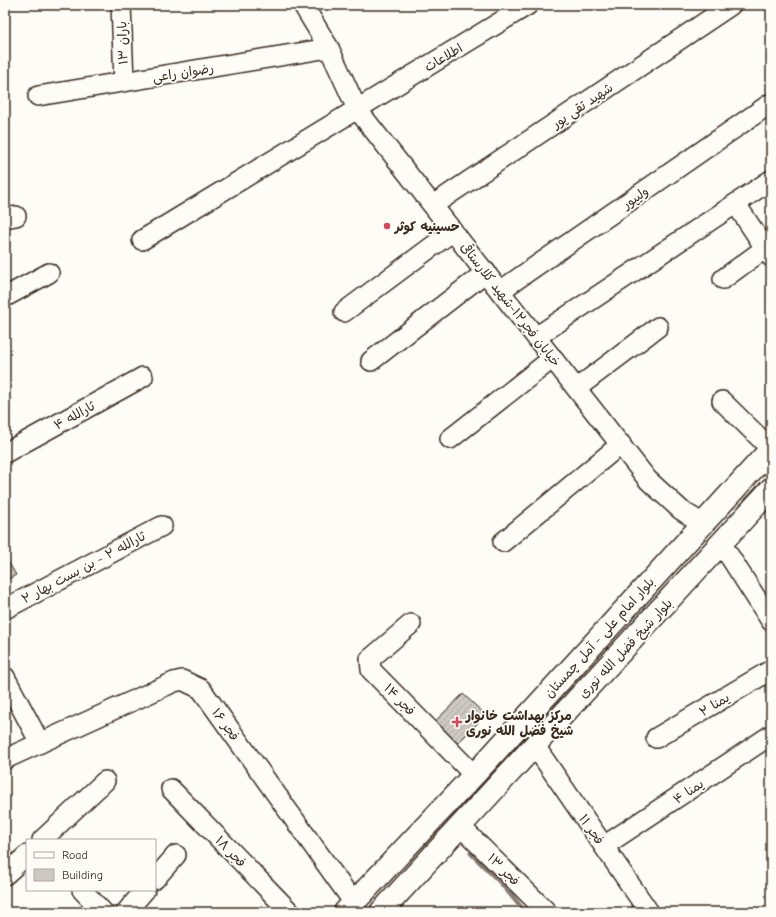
<svg xmlns="http://www.w3.org/2000/svg" width="776" height="917" viewBox="0 0 776 917" font-family="'Comic Neue','Playpen Sans Arabic',sans-serif">
	<style>
		.lines { fill: none; stroke-linecap: round; stroke-linejoin: round }
		.stream { stroke: #887d74; stroke-width: 5 }
		.building { fill: url(#building-hatch); stroke: #3b2a1e }
		.minor-casing { stroke: #3b2a1e; stroke-width: 22 }
		.major-casing { stroke: #3b2a1e; stroke-width: 25 }
		.minor { stroke: #fdfcf7; stroke-width: 19 }
		.major { stroke: #fdfcf7; stroke-width: 22 }
		.poi-dot { fill: #d1495b; stroke: #fdfcf7; stroke-width: 1.5 }
		.labels { text-anchor: middle; stroke-width: 3.5; stroke-linejoin: round; paint-order: stroke }
		.street-label { font-size: 13px; fill: #3b2a1e; stroke: #fdfcf7 }
		.poi-label { font-size: 13px; font-weight: bold; fill: #3b2a1e; stroke: #fdfcf7; text-anchor: start }
	</style>
	<defs>
		<pattern id="building-hatch" width="6" height="6" patternUnits="userSpaceOnUse"><rect width="6" height="6" fill="#cdc8c2"/><path d="M-1 1l2-2M0 6l6-6M5 7l2-2" fill="none" stroke="#b1aca6"/></pattern>
	</defs>
	<rect width="100%" height="100%" fill="#fdfcf7"/>
	<filter id="ink" filterUnits="userSpaceOnUse"><feTurbulence type="fractalNoise" baseFrequency=".025" numOctaves="2"/><feDisplacementMap in="SourceGraphic" scale="8" xChannelSelector="R" yChannelSelector="G"/><feConvolveMatrix kernelMatrix="1 2 1 2 8 2 1 2 1" color-interpolation-filters="sRGB"/></filter>
	<g filter="url(#ink)">
		<g class="lines">
			<path class="stream" d="M 471,853 L 501,883 L 525,912"/>
		</g>
		<g class="building">
			<path d="M 5,556 L 16,575 L 5,581 Z"/>
			<path d="M 463,694 L 486,715 L 451,750 L 428,728 Z"/>
		</g>
		<g class="lines">
			<defs>
				<g id="minor">
					<path d="M 121,5 L 124,81"/>
					<path d="M 303,5 L 329,48 L 357,109 L 648,480 L 681,510 L 703,524"/>
					<path d="M 38,96 L 329,48"/>
					<path d="M 736,204 L 771,257"/>
					<path d="M 433,205 L 731,5"/>
					<path d="M 5,218 L 16,216"/>
					<path d="M 142,240 L 528,5"/>
					<path d="M 723,279 L 771,244"/>
					<path d="M 500,291 L 771,103"/>
					<path d="M 5,297 L 49,273"/>
					<path d="M 344,312 L 453,231"/>
					<path d="M 536,337 L 771,180"/>
					<path d="M 371,361 L 486,272"/>
					<path d="M 577,388 L 658,327"/>
					<path d="M 722,401 L 771,449"/>
					<path d="M 450,439 L 553,358"/>
					<path d="M 5,453 L 143,377"/>
					<path d="M 503,542 L 621,444"/>
					<path d="M 721,543 L 771,621"/>
					<path d="M 5,609 L 162,526"/>
					<path d="M 411,624 L 370,659 L 371,670 L 474,775"/>
					<path d="M 5,677 L 40,743"/>
					<path d="M 656,738 L 771,670"/>
					<path d="M 535,746 L 649,912"/>
					<path d="M 5,759 L 174,682 L 182,680 L 201,689 L 354,903"/>
					<path d="M 171,789 L 290,912"/>
					<path d="M 460,826 L 547,912"/>
					<path d="M 42,840 L 105,781"/>
					<path d="M 604,846 L 771,735"/>
					<path d="M 5,875 L 27,855"/>
					<path d="M 155,879 L 176,855"/>
					<path d="M 82,890 L 103,912"/>
					<path d="M 126,912 L 145,890"/>
				</g>
				<g id="major">
					<path d="M 345,912 L 474,775 L 771,449"/>
					<path d="M 381,912 L 771,489"/>
				</g>
			</defs>
			<use href="#minor" class="minor-casing"/>
			<use href="#major" class="major-casing"/>
			<use href="#minor" class="minor"/>
			<use href="#major" class="major"/>
		</g>
	</g>
	<g class="poi-dot">
		<circle cx="387" cy="226" r="4"/>
		<path d="M455 716h4v4h4v4h-4v4h-4v-4h-4v-4h4z"/>
	</g>
	<g class="labels">
		<g class="street-label">
			<text transform="translate(122 43) rotate(-92)" y="5">باران ۱۳</text>
			<text transform="translate(443 57) rotate(-31)" y="5">اطلاعات</text>
			<text transform="translate(183 72) rotate(-9)" y="5">رضوان راعی</text>
			<text transform="translate(582 105) rotate(-34)" y="5">شهید تقی پور</text>
			<text transform="translate(635 197) rotate(-35)" y="5">ولیپور</text>
			<text transform="translate(511 304) rotate(52)" y="5">خيابان فجر۱۲-شهيد كلارستاقی</text>
			<text transform="translate(74 415) rotate(-29)" y="5">ثارالله ۴</text>
			<text transform="translate(83 567) rotate(-28)" y="5">ثارالله ۲ - بن بست بهار ۲</text>
			<text transform="translate(599 637) rotate(-48)" y="5">بلوار امام علی - آمل چمستان</text>
			<text transform="translate(625 648) rotate(-47)" y="5">بلوار شیخ فضل الله نوری</text>
			<text transform="translate(400 699) rotate(46)" y="5">فجر ۱۴</text>
			<text transform="translate(714 704) rotate(-31)" y="5">یمنا ۲</text>
			<text transform="translate(226 724) rotate(54)" y="5">فجر ۱۶</text>
			<text transform="translate(688 791) rotate(-34)" y="5">یمنا ۴</text>
			<text transform="translate(592 829) rotate(55)" y="5">فجر ۱۱</text>
			<text transform="translate(231 851) rotate(46)" y="5">فجر ۱۸</text>
			<text transform="translate(504 869) rotate(45)" y="5">فجر ۱۳</text>
		</g>
		<g class="poi-label">
			<text x="395" y="231">حسینیه کوثر</text>
			<text x="466" y="720">مرکز بهداشت خانوار<tspan x="466" dy="15">شیخ فضل الله نوری</tspan></text>
		</g>
	</g>
	<rect width="776" height="917" fill="none" stroke="#fdfcf7" stroke-width="20"/>
	<rect x="10" y="10" width="756" height="897" fill="none" stroke="#3b2a1e" stroke-width="1.5" filter="url(#ink)"/>
	<rect x="26" y="839" width="130" height="52" fill="#fdfcf7" stroke="#afa8a0"/>
	<rect x="34" y="852" width="20" height="6" fill="#fdfcf7" stroke="#afa8a0"/>
	<text x="62" y="859" font-size="12" fill="#3b2a1e">Road</text>
	<rect x="34" y="869" width="20" height="12" fill="#cdc8c2" stroke="#afa8a0"/>
	<text x="62" y="879" font-size="12" fill="#3b2a1e">Building</text>
</svg>
